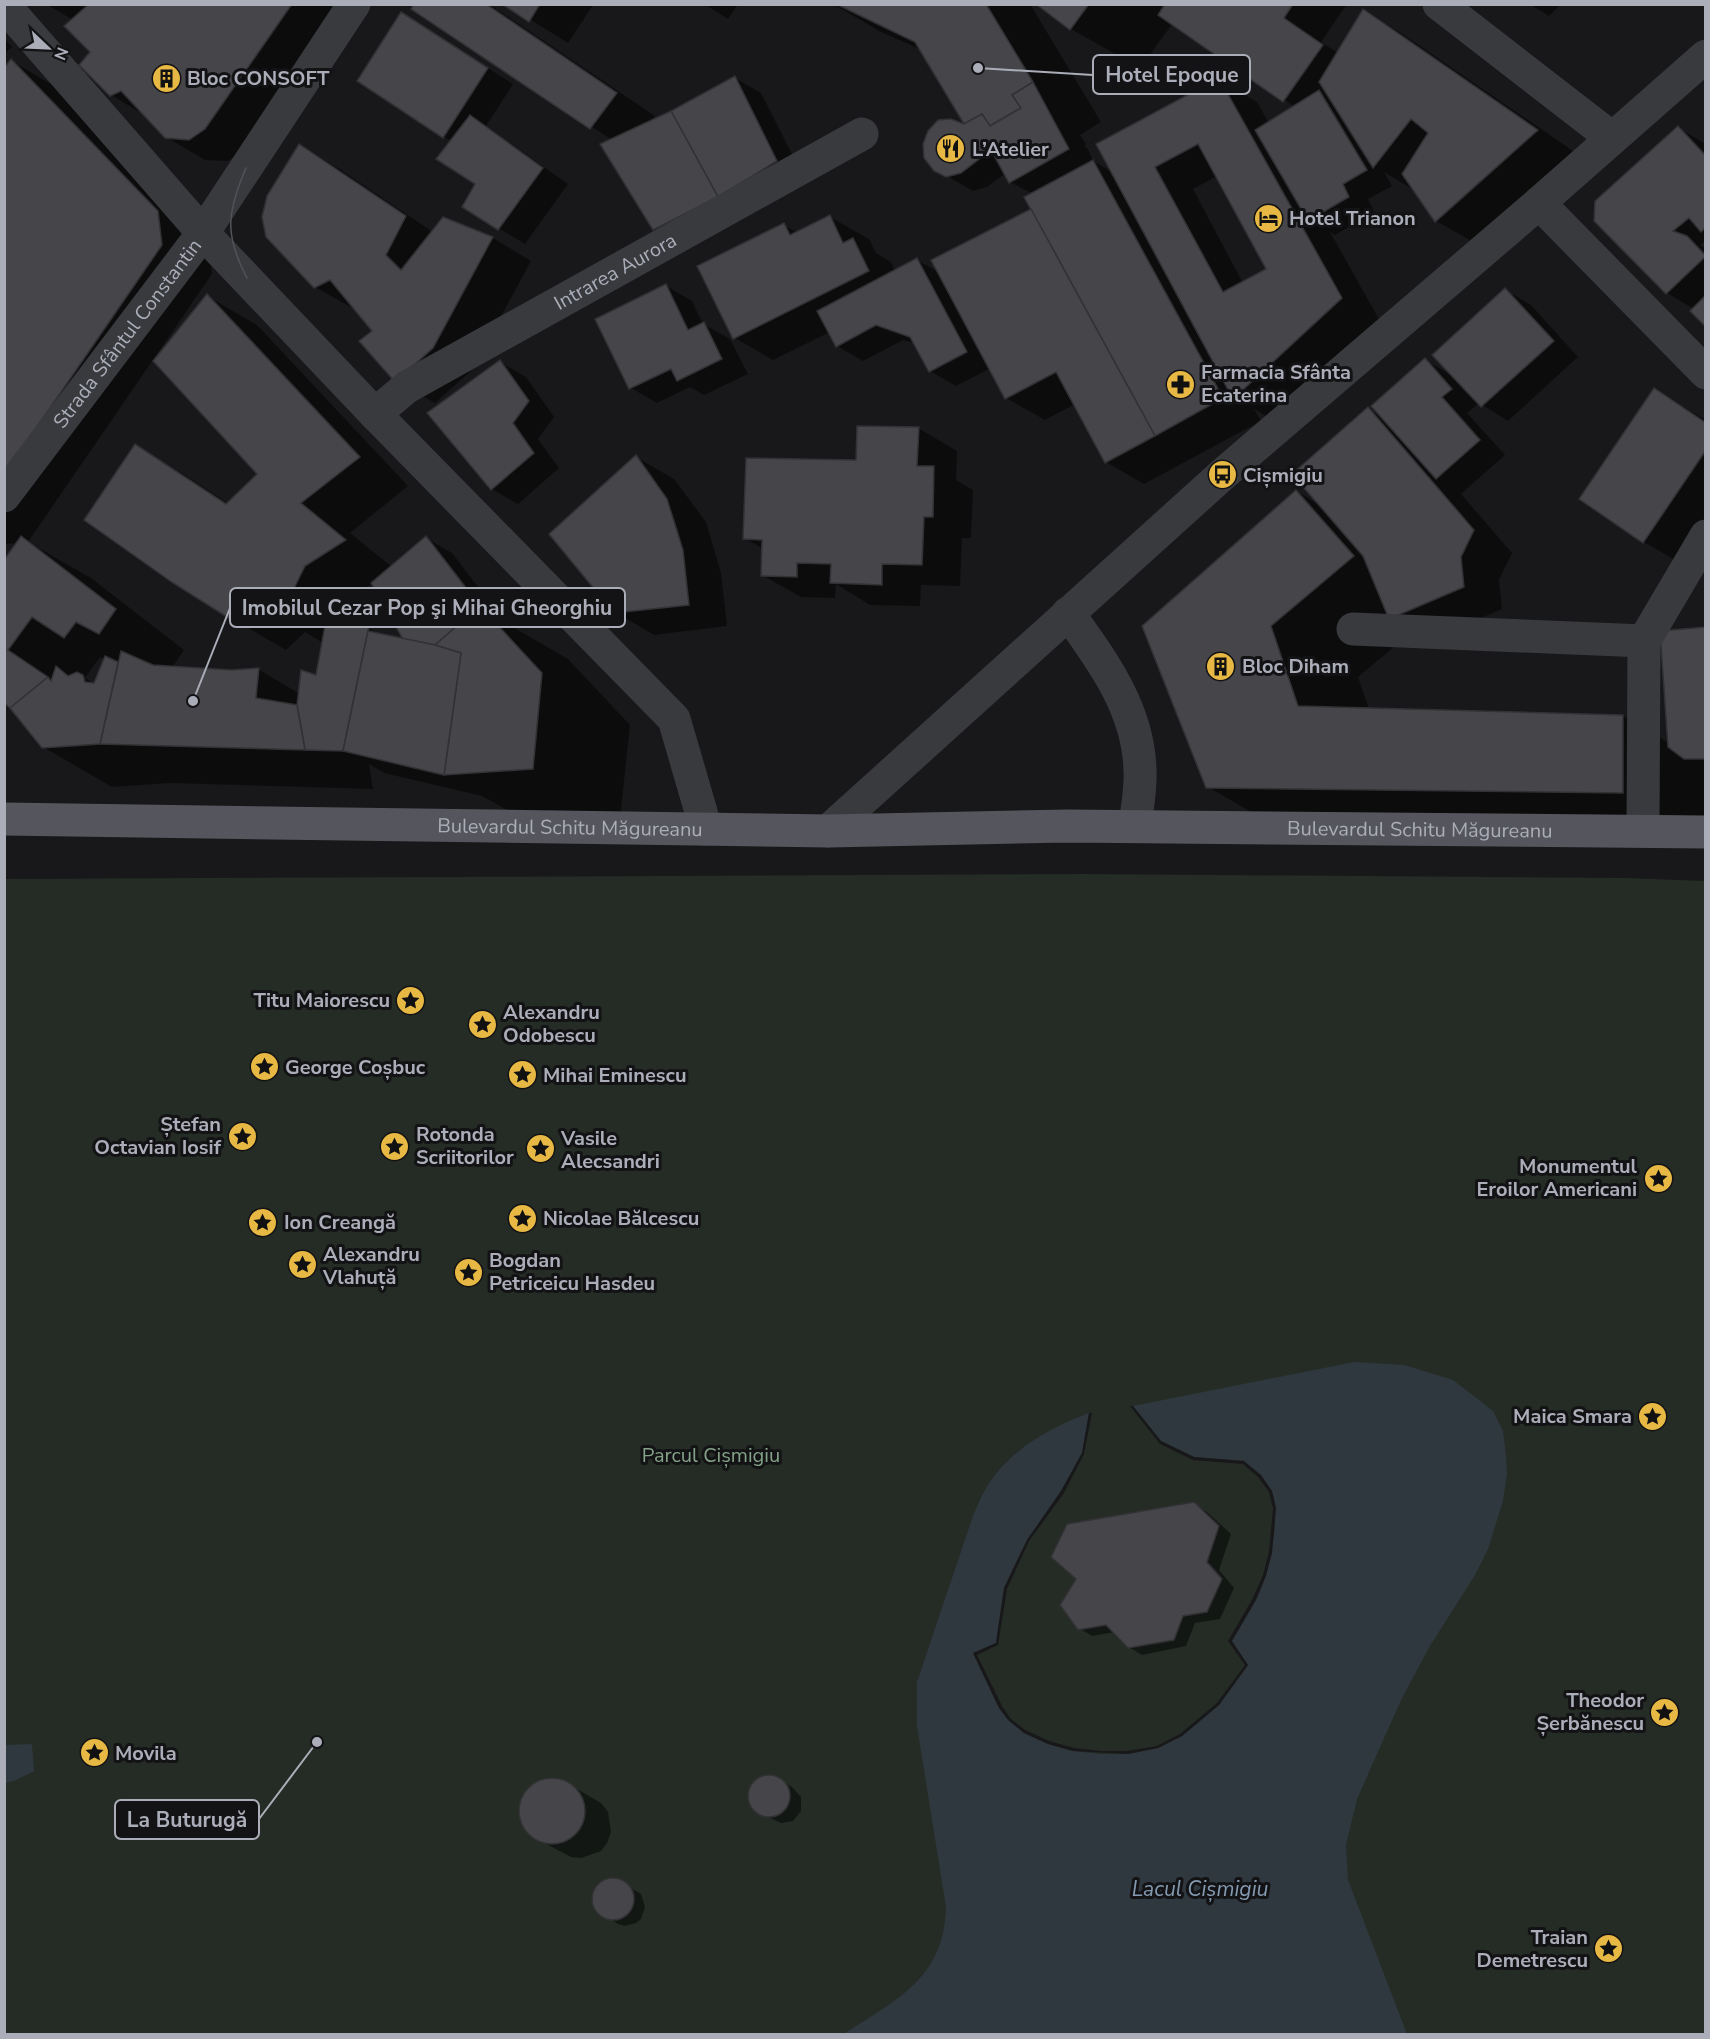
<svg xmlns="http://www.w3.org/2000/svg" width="1710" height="2039" viewBox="0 0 1710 2039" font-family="'Nunito Sans',sans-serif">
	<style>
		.green { fill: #242c25 }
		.water { fill: #30383f }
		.pier { fill: #18181a }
		.shadow { fill: #0007; fill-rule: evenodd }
		.building { fill: #45454a; stroke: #323235; stroke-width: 1.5; fill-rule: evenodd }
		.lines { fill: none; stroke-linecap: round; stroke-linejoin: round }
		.minor { stroke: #393a3e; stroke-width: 33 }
		.major { stroke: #55565d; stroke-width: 33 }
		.tram { stroke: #525359; stroke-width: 1.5 }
		.labels { text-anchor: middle; stroke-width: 6; stroke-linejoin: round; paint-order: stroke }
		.poi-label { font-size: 20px; font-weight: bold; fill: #abaeb9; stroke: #131315; text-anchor: start }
		.street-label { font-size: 20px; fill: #abaeb9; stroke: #131315 }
		.park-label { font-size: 20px; fill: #83a287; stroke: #131315 }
		.water-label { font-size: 21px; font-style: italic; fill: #849ab1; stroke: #131315 }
		.leader { fill: none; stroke: #abaeb9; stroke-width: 2 }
		.callout-dot { fill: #abaeb9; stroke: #131315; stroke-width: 2 }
		.callout { fill: #131315; stroke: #abaeb9; stroke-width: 2 }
		.callout-label { font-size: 21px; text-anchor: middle; font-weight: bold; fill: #abaeb9 }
	</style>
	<rect width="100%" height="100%" fill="#18181a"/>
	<path class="green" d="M 1084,874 L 1626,878 L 1705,881 L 1705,2034 L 5,2034 L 4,879 Z"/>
	<g class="water">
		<path d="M 1354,1362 L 1404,1365 L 1453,1380 L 1493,1411 L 1503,1431 L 1506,1455 L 1507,1474 L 1503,1501 L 1488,1549 L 1475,1575 L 1430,1646 L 1401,1700 L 1357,1799 L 1346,1845 L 1348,1880 L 1407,2034 L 844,2034 C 897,1999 944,1979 946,1907 L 917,1726 L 917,1682 L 973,1516 C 977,1507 980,1498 985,1490 C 1007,1451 1049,1428 1089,1413 L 1082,1453 L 1061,1491 L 1027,1540 L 1004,1588 L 996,1643 L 973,1653 L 999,1708 L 1024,1733 L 1048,1744 L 1073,1751 L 1101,1754 L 1128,1754 L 1158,1748 L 1182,1736 L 1219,1705 L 1248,1665 L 1231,1641 C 1255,1605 1272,1568 1275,1524 C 1275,1514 1276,1502 1272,1492 C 1267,1481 1252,1470 1244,1461 L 1194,1457 L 1161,1441 L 1133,1406 Z"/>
		<path d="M 32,1744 L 34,1771 L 14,1781 L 5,1783 L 5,1745 Z"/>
	</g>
	<path class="pier" d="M 1130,1406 L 1133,1406 L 1161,1441 L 1194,1457 L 1244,1461 L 1261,1475 L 1272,1491 L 1276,1508 L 1272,1553 L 1266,1576 L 1256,1600 L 1232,1641 L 1248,1665 L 1219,1705 L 1182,1736 L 1158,1748 L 1128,1754 L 1073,1751 L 1048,1744 L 1024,1733 L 1008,1720 L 999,1708 L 973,1653 L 996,1643 L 1004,1588 L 1027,1540 L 1061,1491 L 1082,1453 L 1089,1413 L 1092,1413 L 1084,1454 L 1064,1493 L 1029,1541 L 1007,1589 L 998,1645 L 977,1655 L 1002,1706 L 1010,1718 L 1025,1730 L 1049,1741 L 1074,1748 L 1101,1751 L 1127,1751 L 1157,1746 L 1180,1734 L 1217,1703 L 1245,1665 L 1228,1641 L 1253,1598 L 1263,1575 L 1269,1552 L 1273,1508 L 1269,1492 L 1258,1477 L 1243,1464 L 1193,1460 L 1160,1444 Z"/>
	<g class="shadow">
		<path d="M 46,4 L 346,4 L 243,150 L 228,161 L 205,160 L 166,137 L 146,116 L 111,95 L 92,52 L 73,20 Z"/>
		<path d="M 416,4 L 489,4 L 655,116 L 650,123 L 735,78 L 761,93 L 803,176 L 680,244 L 654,229 L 612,140 L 413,9 Z"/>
		<path d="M 505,4 L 592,4 L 593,5 L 568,43 Z"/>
		<path d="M 704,4 L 738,4 L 728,19 Z"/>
		<path d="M 833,4 L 1030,4 L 1101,122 L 1080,135 L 1086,144 L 1085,147 L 1088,149 L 1093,161 L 1114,173 L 1219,80 L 1257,102 L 1269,123 L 1295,107 L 1173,23 L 1140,68 L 1071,29 L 1038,4 L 1347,4 L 1321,42 L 1338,53 L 1363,11 L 1401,33 L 1576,153 L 1475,243 L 1436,221 L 1412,189 L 1384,172 L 1392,186 L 1368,199 L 1374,212 L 1335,235 L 1330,232 L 1380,321 L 1273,420 L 1254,409 L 1261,421 L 1144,484 L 1106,462 L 1075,404 L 1045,420 L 1006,398 L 991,368 L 956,386 L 930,371 L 916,344 L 903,340 L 863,361 L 837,346 L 830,332 L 773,360 L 735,338 L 783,225 L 798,233 L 830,217 L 869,239 L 876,253 L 891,262 L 895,271 L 917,260 L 940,273 L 1033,210 L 1033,194 L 1010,182 L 1006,173 L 987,187 L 973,191 L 935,169 L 967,127 L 924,51 L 881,32 ZM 1217,176 L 1268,270 L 1243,283 L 1193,189 Z"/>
		<path d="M 1529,4 L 1561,4 L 1549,16 Z"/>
		<path d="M 402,14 L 513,84 L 486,126 L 568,184 L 525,244 L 464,207 L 477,184 L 452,141 L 444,137 Z"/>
		<path d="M 4,38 L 12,47 L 4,54 Z"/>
		<path d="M 12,61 L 61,90 L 208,241 L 212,274 L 28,542 L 91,578 L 184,650 L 172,668 L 232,672 L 258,669 L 300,694 L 317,677 L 323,643 L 305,632 L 286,650 L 236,621 L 136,446 L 185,475 L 229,504 L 259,474 L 207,296 L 257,325 L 408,486 L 350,533 L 392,567 L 426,538 L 452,553 L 506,623 L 568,659 L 630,725 L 620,819 L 534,825 L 482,796 L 384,773 L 369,764 L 373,789 L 170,783 L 112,787 L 43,747 L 4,701 L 4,563 L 19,543 L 4,544 L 4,71 ZM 373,583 L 406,641 L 384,636 L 344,617 L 355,595 ZM 100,657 L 105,660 L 95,684 L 85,678 Z"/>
		<path d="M 1678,128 L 1706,144 L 1706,240 L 1700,245 L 1706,248 L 1706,325 L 1694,309 L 1667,293 Z"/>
		<path d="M 300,146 L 338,168 L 433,232 L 443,219 L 493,238 L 531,261 L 472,370 L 435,403 L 396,381 L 374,331 L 354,309 L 315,287 Z"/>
		<path d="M 666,286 L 692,301 L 703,324 L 730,339 L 748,374 L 704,395 L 690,387 L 657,403 L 631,388 Z"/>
		<path d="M 1505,290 L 1531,305 L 1578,357 L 1508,421 L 1479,403 L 1467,413 L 1505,455 L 1461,494 L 1512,553 L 1499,580 L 1502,609 L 1429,640 L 1413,631 L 1358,677 L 1369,709 L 1623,716 L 1669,743 L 1706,628 L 1706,843 L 1296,838 L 1208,787 L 1297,491 L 1321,506 L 1368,409 L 1382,417 L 1425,360 L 1453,376 Z"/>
		<path d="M 500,362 L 526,377 L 554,417 L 538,439 L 559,468 L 518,504 L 492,489 Z"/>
		<path d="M 1654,390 L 1706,420 L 1706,529 L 1682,564 L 1644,542 L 1581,499 Z"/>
		<path d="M 918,428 L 957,451 L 956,480 L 973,490 L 971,538 L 962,538 L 960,586 L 921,585 L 920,606 L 870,605 L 836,584 L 835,598 L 801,597 L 762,575 L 763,549 L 745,538 L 857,462 Z"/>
		<path d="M 636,457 L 674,479 L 706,522 L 721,573 L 727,626 L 654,635 L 615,612 Z"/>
		<path d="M 1193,1504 L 1207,1512 L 1231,1534 L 1219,1570 L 1234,1588 L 1220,1619 L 1195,1623 L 1186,1646 L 1142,1655 L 1129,1647 L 1115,1632 L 1092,1636 L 1079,1628 Z"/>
		<path d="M 766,1777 L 779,1779 L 792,1787 L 801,1797 L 801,1811 L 793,1821 L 781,1823 L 756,1811 L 750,1800 L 752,1788 L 755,1783 Z"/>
		<path d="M 545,1780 L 555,1780 L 565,1782 L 601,1803 L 608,1812 L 611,1832 L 607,1843 L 601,1851 L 581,1858 L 571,1857 L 535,1838 L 522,1821 L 522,1801 L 528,1791 L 535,1785 Z"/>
		<path d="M 609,1879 L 616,1879 L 641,1894 L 645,1907 L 641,1919 L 636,1923 L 625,1926 L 618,1924 L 596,1909 L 593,1897 L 598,1886 Z"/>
	</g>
	<g class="building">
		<path d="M 89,4 L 292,4 L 205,129 L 189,140 L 165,138 L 121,91 L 110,96 L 79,65 L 90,52 L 64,26 Z"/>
		<path d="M 414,4 L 486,4 L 617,93 L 590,129 L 411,9 Z"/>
		<path d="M 502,4 L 540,4 L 529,22 Z"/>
		<path d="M 836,4 L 986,4 L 1033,82 L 1012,95 L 1021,108 L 990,126 L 982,114 L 964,124 L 915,42 Z"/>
		<path d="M 1036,4 L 1089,4 L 1070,30 Z"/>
		<path d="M 1165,4 L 1293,4 L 1284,18 L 1323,45 L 1283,102 L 1158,15 Z"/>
		<path d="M 1363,9 L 1538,130 L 1435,222 L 1402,174 L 1428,133 L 1411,119 L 1373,168 L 1319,82 Z"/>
		<path d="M 401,12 L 488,68 L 443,138 L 357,81 Z"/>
		<path d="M 11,59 L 158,211 L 162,245 L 4,475 L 4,68 Z"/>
		<path d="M 735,76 L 777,161 L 718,197 L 671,111 Z"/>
		<path d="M 1219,78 L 1342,298 L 1233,399 L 1096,144 ZM 1198,144 L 1266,269 L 1223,292 L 1155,167 Z"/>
		<path d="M 1033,82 L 1069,149 L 1009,183 L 991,150 L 961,173 L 946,177 L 934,171 L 924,158 L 923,144 L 928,131 L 938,120 L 951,119 L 964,124 L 982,114 L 990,126 L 1021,108 L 1012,95 Z"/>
		<path d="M 1319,90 L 1367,170 L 1343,184 L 1349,197 L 1308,221 L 1255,130 Z"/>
		<path d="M 671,111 L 718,197 L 653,230 L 600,144 Z"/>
		<path d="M 470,115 L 543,168 L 498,230 L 462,207 L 475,184 L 436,159 Z"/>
		<path d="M 1678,126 L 1706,156 L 1706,227 L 1701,232 L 1689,218 L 1673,231 L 1687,236 L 1706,256 L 1666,294 L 1594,221 L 1595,201 Z"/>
		<path d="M 299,144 L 406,216 L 386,255 L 401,270 L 443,217 L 493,237 L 433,348 L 395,382 L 359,341 L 372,331 L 330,280 L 314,288 L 266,237 L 262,217 L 267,196 Z"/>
		<path d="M 1093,160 L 1223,398 L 1155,436 L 1024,197 Z"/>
		<path d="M 1031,209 L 1155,436 L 1105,463 L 1056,372 L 1005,399 L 931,260 Z"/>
		<path d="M 830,215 L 843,243 L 853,238 L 869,271 L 733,339 L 697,266 L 784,223 L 790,235 Z"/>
		<path d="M 917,258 L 967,352 L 929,372 L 910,337 L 876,325 L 836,347 L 817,311 Z"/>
		<path d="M 666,284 L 688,330 L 704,322 L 722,359 L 677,381 L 671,369 L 629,389 L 595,319 Z"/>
		<path d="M 1505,288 L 1554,341 L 1481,407 L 1432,355 Z"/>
		<path d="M 207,294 L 360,457 L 301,503 L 346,540 L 305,566 L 279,619 L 255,604 L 235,622 L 173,583 L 84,520 L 135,444 L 226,504 L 257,474 L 153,361 Z"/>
		<path d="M 1706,295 L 1706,327 L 1690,311 Z"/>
		<path d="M 1425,358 L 1452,389 L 1442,397 L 1480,440 L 1436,479 L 1371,406 Z"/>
		<path d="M 500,360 L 529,401 L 513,423 L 534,453 L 491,490 L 427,413 Z"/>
		<path d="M 1654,388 L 1706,423 L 1706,450 L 1643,543 L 1579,499 Z"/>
		<path d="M 1368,407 L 1474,530 L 1461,557 L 1464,587 L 1389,619 L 1363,556 L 1292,474 Z"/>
		<path d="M 857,426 L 919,427 L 917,466 L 934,466 L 933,517 L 924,517 L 922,565 L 882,564 L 882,585 L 830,583 L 831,564 L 797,563 L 797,577 L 761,576 L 762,540 L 743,539 L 746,458 L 856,460 Z"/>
		<path d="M 636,455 L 667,499 L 683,550 L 689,605 L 614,613 L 549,534 Z"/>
		<path d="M 1296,490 L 1354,556 L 1271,626 L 1298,706 L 1623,715 L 1623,793 L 1206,788 L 1142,626 Z"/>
		<path d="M 21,536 L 116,609 L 99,634 L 76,622 L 64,638 L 32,617 L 8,650 L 48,677 L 10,708 L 4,703 L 4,560 Z"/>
		<path d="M 426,536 L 480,606 L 435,645 L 403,639 L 371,583 Z"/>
		<path d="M 480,606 L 542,673 L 533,769 L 444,775 L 461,653 L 435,645 Z"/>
		<path d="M 328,609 L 369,626 L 368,631 L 343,751 L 305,750 L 297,705 L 301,670 L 316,675 Z"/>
		<path d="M 1706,627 L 1706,759 L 1684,759 L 1668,747 L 1660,631 Z"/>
		<path d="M 368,631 L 435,645 L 461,653 L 444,775 L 343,751 Z"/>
		<path d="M 121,651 L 153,665 L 232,670 L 259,668 L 256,698 L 297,705 L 305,750 L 100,744 Z"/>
		<path d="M 105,656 L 118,662 L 100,744 L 42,748 L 10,708 L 48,677 L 51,681 L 56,666 L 68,676 L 77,672 L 83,675 L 85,682 L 94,683 Z"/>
		<path d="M 1194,1502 L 1219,1526 L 1207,1562 L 1222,1579 L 1207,1612 L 1183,1616 L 1174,1640 L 1128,1648 L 1106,1625 L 1078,1630 L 1060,1605 L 1076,1579 L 1051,1557 L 1067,1524 Z"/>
		<circle cx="769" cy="1796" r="21"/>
		<circle cx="552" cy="1811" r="33"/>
		<circle cx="613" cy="1899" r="21"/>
	</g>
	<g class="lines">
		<g class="minor">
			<path d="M 1439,4 L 1612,138"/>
			<path d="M 4,5 L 203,233 L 375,414 L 674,719 L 706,829"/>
			<path d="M 1539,203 L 1706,373"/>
			<path id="s1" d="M 375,414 L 407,387 L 862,134"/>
			<path id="s2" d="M 4,496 L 203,233 L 354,4"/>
			<path d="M 1068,613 C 1102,660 1139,710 1140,771 C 1141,789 1137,808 1135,826"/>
			<path d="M 1353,629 L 1644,641"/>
			<path d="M 828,831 L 1222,475 L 1539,203 L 1706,56"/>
			<path d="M 1643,831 L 1644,641 L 1706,536"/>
		</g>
		<path class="major" id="s3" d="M 4,819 L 828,831 L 1068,826 L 1706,832"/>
		<path class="tram" d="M 246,168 C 227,212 224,235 247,278"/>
	</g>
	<defs>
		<symbol id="building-disc" viewBox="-11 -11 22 22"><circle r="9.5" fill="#e7b843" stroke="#131315"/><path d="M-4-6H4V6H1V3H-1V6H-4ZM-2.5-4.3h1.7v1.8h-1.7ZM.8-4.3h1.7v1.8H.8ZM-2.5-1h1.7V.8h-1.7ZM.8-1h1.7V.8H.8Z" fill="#111"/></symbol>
		<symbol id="restaurant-disc" viewBox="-11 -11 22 22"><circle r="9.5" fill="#e7b843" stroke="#131315"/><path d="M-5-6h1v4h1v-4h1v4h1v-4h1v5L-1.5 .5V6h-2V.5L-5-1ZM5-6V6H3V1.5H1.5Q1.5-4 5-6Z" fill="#111"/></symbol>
		<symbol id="hotel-disc" viewBox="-11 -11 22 22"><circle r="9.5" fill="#e7b843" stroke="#131315"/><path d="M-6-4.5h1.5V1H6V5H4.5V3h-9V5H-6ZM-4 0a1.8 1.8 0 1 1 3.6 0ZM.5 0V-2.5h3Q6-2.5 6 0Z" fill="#111"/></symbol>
		<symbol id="pharmacy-disc" viewBox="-11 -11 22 22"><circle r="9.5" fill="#e7b843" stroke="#131315"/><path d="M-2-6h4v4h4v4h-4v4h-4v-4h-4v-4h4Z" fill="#111"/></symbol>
		<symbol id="bus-disc" viewBox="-11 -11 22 22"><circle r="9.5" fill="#e7b843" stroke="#131315"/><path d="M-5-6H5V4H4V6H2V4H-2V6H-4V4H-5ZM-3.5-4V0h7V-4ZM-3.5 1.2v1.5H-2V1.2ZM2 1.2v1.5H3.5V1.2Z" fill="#111"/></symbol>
		<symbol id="sight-disc" viewBox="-11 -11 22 22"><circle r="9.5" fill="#e7b843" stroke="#131315"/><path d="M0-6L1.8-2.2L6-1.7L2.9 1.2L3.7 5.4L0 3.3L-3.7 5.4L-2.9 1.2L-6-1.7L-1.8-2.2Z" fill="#111"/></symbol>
	</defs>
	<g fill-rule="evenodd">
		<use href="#building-disc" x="150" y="62" width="33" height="33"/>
		<use href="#restaurant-disc" x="934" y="132" width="33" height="33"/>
		<use href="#hotel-disc" x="1252" y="202" width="33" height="33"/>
		<use href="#pharmacy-disc" x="1164" y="368" width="33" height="33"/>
		<use href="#bus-disc" x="1206" y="458" width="33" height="33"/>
		<use href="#building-disc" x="1204" y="650" width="33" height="33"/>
		<use href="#sight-disc" x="394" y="984" width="33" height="33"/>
		<use href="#sight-disc" x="466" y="1008" width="33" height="33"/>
		<use href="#sight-disc" x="248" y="1050" width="33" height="33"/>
		<use href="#sight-disc" x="506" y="1058" width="33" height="33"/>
		<use href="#sight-disc" x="226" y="1120" width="33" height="33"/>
		<use href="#sight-disc" x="378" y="1130" width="33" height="33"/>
		<use href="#sight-disc" x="524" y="1132" width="33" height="33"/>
		<use href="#sight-disc" x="1642" y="1162" width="33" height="33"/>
		<use href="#sight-disc" x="506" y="1202" width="33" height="33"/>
		<use href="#sight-disc" x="246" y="1206" width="33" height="33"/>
		<use href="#sight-disc" x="286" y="1248" width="33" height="33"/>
		<use href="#sight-disc" x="452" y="1256" width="33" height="33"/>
		<use href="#sight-disc" x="1636" y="1400" width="33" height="33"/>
		<use href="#sight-disc" x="1648" y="1696" width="33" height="33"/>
		<use href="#sight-disc" x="78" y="1736" width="33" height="33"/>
		<use href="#sight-disc" x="1592" y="1932" width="33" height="33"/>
	</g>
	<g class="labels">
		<g class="poi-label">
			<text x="187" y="85">Bloc CONSOFT</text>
			<text x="972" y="156">L’Atelier</text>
			<text x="1289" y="225">Hotel Trianon</text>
			<text x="1201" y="379">Farmacia Sfânta<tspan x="1201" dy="23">Ecaterina</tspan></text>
			<text x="1243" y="482">Cișmigiu</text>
			<text x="1242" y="673">Bloc Diham</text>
			<text x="390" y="1007" text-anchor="end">Titu Maiorescu</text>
			<text x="503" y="1019">Alexandru<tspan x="503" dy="23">Odobescu</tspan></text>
			<text x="285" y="1074">George Coșbuc</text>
			<text x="543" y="1082">Mihai Eminescu</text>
			<text x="221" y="1131" text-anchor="end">Ștefan<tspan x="221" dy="23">Octavian Iosif</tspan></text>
			<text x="416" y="1141">Rotonda<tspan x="416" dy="23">Scriitorilor</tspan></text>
			<text x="561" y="1145">Vasile<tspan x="561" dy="23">Alecsandri</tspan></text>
			<text x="1637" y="1173" text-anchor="end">Monumentul<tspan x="1637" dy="23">Eroilor Americani</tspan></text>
			<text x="543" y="1225">Nicolae Bălcescu</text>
			<text x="284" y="1229">Ion Creangă</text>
			<text x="323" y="1261">Alexandru<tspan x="323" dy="23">Vlahuță</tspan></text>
			<text x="489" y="1267">Bogdan<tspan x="489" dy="23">Petriceicu Hasdeu</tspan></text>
			<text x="1632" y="1423" text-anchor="end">Maica Smara</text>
			<text x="1644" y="1707" text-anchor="end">Theodor<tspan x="1644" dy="23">Șerbănescu</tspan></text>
			<text x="115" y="1760">Movila</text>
			<text x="1588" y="1944" text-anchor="end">Traian<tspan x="1588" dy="23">Demetrescu</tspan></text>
		</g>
		<g class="street-label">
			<text dy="7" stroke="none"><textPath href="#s1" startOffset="280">Intrarea Aurora</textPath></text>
			<text dy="7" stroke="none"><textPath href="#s2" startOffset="204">Strada Sfântul Constantin</textPath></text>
			<text dy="7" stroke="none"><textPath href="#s3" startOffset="566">Bulevardul Schitu Măgureanu</textPath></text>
			<text dy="7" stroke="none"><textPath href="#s3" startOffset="1416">Bulevardul Schitu Măgureanu</textPath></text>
		</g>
		<g class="park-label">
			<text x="711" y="1462">Parcul Cișmigiu</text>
		</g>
		<g class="water-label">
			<text x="1200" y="1896">Lacul Cișmigiu</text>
		</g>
	</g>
	<path class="leader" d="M978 68L1093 75M193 701L230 608M317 1742L259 1819"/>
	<g class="callout-dot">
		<circle cx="978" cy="68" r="6"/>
		<circle cx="193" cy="701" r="6"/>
		<circle cx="317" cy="1742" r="6"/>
	</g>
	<g class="callout">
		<rect x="1093" y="55" width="157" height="39" rx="6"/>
		<rect x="230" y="588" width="395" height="39" rx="6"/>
		<rect x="115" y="1800" width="144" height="39" rx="6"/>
	</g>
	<g class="callout-label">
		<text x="1172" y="82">Hotel Epoque</text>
		<text x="427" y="615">Imobilul Cezar Pop şi Mihai Gheorghiu</text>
		<text x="187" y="1827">La Buturugă</text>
	</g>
	<rect width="1710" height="2039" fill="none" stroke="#abaeb9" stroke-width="12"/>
	<g transform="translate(48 48) rotate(113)" stroke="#131315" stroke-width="4.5" paint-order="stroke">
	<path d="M0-4.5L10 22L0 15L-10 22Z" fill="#abaeb9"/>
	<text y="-9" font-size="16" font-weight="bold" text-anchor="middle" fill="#abaeb9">N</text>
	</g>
</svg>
